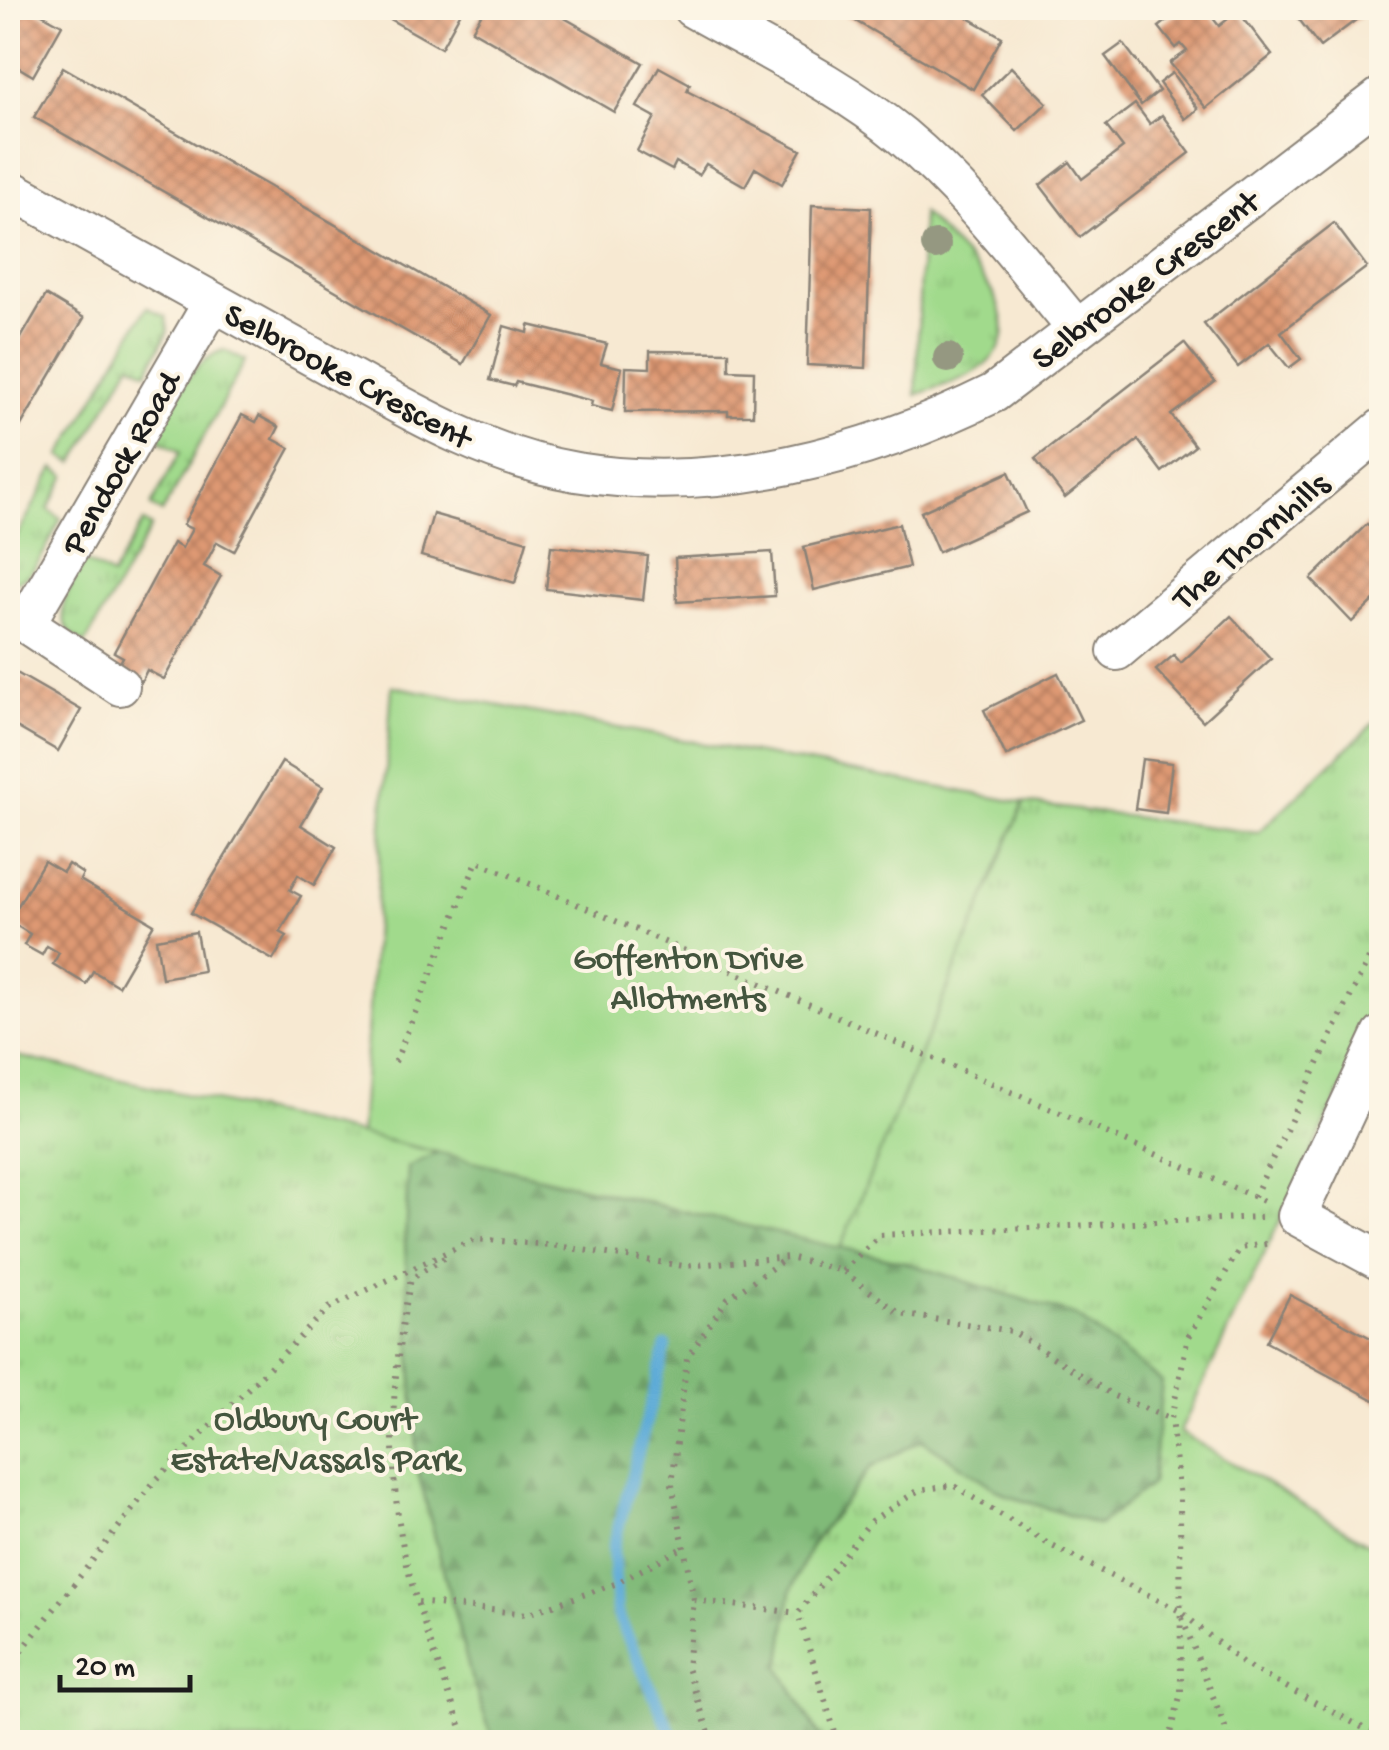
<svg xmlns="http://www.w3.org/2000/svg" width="1389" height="1750" viewBox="0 0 1389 1750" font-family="'Gochi Hand',sans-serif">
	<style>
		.grass { fill: url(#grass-tufts); stroke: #5e7b54; stroke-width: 2.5 }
		.forest { fill: url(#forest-firs); stroke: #4e6b4a; stroke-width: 2.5 }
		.garden { fill: #a1da8c; stroke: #5e7b54; stroke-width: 2.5 }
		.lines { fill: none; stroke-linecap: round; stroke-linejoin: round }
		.stream { stroke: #5dabd7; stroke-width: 12 }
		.building { fill: url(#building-cross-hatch) }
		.minor-casing { stroke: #8a8277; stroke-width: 42 }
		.path { stroke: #8a8277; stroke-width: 6; stroke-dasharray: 2.5 8; stroke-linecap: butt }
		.minor { stroke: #fff; stroke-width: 38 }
		.tree { fill: #959881 }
		.labels { text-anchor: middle; stroke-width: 8; stroke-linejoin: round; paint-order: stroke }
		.street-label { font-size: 35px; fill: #1c1c1c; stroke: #fcf5e5 }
		.park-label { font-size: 35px; fill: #44553e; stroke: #fcf5e5 }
	</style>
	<defs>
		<pattern id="grass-tufts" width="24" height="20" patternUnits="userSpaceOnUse" patternTransform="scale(2.5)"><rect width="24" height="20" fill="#a1da8c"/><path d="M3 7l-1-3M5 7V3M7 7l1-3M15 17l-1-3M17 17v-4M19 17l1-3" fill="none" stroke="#8aba78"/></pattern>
		<pattern id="forest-firs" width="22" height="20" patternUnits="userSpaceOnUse" patternTransform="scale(2.5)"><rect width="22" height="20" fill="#80ba78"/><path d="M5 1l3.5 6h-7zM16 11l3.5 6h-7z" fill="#6e9f67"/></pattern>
		<pattern id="building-cross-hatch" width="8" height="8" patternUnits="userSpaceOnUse" patternTransform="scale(2.5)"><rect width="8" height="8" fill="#de9973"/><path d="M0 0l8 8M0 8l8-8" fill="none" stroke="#b37c5e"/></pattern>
	</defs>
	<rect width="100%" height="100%" fill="#fcf5e5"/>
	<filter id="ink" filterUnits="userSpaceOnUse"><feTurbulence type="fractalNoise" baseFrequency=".01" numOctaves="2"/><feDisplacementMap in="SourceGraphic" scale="20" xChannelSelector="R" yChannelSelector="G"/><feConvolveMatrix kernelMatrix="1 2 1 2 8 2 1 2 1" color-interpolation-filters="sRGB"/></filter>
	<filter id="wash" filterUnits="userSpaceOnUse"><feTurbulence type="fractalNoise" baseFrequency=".0048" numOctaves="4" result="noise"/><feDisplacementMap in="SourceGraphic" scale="40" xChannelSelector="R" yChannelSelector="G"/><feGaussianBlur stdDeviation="2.25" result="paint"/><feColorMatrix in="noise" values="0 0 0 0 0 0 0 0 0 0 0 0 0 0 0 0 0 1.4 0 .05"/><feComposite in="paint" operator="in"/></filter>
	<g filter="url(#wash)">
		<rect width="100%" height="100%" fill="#f7e9d2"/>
		<g class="grass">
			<path d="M 922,213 C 954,246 1045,321 982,367 C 963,381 938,387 916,395 Z"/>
			<path d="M 147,307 L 166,317 L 168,331 L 147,372 L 131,363 L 74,463 L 61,456 Z"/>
			<path d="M 224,350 L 245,361 L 162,513 L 151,506 L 180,452 L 154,436 C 172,407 189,360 224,350 Z"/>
			<path d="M 54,468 L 66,476 L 48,509 L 61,519 C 50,539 33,587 8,582 L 8,552 Z"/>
			<path d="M 143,522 L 151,527 L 85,644 C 45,621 68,591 85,561 L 112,576 Z"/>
			<path d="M 1381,716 L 1381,1006 L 1180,1432 L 1381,1551 L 1381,1742 L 8,1742 L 8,1054 L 360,1134 L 604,1193 L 921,1050 L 1024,803 L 1258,833 Z"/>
		</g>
		<path class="forest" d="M 438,1152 L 604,1193 L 904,1262 L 1076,1316 L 1162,1382 L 1152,1483 L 1099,1525 L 1006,1495 L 922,1440 L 870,1468 L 811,1546 L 791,1591 L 780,1668 L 823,1742 L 494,1742 L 471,1677 L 418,1472 L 405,1245 L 408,1167 Z"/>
		<path class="garden" d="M 392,686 L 1024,803 L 840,1248 L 360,1134 Z"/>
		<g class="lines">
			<path class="stream" d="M 666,1346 L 613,1548 L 617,1613 L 675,1742"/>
		</g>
		<g id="blocks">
			<g class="building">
				<path d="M 8,8 L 31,8 L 62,25 L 33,76 L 8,61 Z"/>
				<path d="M 370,8 L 463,8 L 441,48 Z"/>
				<path d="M 485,8 L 547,8 L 643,63 L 614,112 L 472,30 Z"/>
				<path d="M 833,8 L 972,8 L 967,17 L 1002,37 L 973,89 Z"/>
				<path d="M 1183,8 L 1205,8 L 1219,26 L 1238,11 L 1272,55 L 1206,108 L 1170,63 L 1187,51 L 1181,44 L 1176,48 L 1159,27 Z"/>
				<path d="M 1295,8 L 1372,8 L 1320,47 L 1292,10 Z"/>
				<path d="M 1123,43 L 1159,91 L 1141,105 L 1105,56 Z"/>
				<path d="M 63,67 L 491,315 L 463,364 L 34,117 Z"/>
				<path d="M 659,67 L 690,84 L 687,91 L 801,150 L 782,184 L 755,168 L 745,186 L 706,164 L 699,175 L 676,162 L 672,170 L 637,151 L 655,117 L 637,107 Z"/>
				<path d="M 1011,67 L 1047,103 L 1017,131 L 982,95 Z"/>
				<path d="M 1172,73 L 1198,109 L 1185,119 L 1159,83 Z"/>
				<path d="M 1135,104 L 1150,124 L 1162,115 L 1190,153 L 1080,237 L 1040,185 L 1070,162 L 1082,179 L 1123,148 L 1106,126 Z"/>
				<path d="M 812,205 L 871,208 L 866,368 L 807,365 Z"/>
				<path d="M 1334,223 L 1367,267 L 1281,332 L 1301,359 L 1289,368 L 1269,343 L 1238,367 L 1204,324 Z"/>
				<path d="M 46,295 L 84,318 L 16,434 L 8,429 L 8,360 Z"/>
				<path d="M 529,325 L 607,344 L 601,363 L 622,368 L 612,411 L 591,406 L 592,401 L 516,382 L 514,386 L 490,380 L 504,326 L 528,333 Z"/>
				<path d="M 1184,343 L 1215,382 L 1171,415 L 1195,446 L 1162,472 L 1138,440 L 1065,498 L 1035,459 Z"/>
				<path d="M 650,351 L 729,352 L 729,370 L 754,371 L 753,415 L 728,415 L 728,411 L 625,412 L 626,367 L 650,368 Z"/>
				<path d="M 242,415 L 256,422 L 259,416 L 279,427 L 273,439 L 290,448 L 234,551 L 217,542 L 211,553 L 204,566 L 221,576 L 164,679 L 147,670 L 141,682 L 117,668 L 123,657 L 114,652 L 173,543 L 182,548 L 186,540 L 192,529 L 183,525 Z"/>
				<path d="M 1009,472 L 1027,512 L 938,552 L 921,512 Z"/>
				<path d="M 433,514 L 527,541 L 515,583 L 421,556 Z"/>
				<path d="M 899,524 L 909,567 L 814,590 L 804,547 Z"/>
				<path d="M 1367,524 L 1382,539 L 1382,593 L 1352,622 L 1311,579 Z"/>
				<path d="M 551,546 L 648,556 L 643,600 L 546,589 Z"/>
				<path d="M 772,552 L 775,596 L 677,602 L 675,558 Z"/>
				<path d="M 1231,616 L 1271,659 L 1203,721 L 1156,670 L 1174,655 L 1181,663 Z"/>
				<path d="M 8,668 L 81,710 L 58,751 L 8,722 Z"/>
				<path d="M 1058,673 L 1081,720 L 1006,756 L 984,710 Z"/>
				<path d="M 1142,759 L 1172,763 L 1166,813 L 1135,809 Z"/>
				<path d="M 282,762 L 323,787 L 301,825 L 336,847 L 314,885 L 298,875 L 290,890 L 301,896 L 280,932 L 287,936 L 273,960 L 191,913 Z"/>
				<path d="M 44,861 L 63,872 L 68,864 L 83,874 L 80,880 L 154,924 L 118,986 L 93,971 L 86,984 L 53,964 L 59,953 L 47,946 L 42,955 L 24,945 L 30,934 L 9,921 Z"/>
				<path d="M 196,932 L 203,971 L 162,978 L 156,939 Z"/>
				<path d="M 1290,1295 L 1382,1344 L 1382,1404 L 1266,1342 Z"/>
			</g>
		</g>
	</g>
	<g filter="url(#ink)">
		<use href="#blocks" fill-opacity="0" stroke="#8a8277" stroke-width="2.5"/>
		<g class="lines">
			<defs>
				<g id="minor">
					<path d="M 692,8 C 762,48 839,84 902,136 C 969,192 1021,262 1077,329"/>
					<path d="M 8,188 C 109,245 211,301 313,357 C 397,403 480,456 576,472 C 718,495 867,456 994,393 L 1382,96"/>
					<path d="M 8,612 L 120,686"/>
					<path d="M 26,623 L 213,302"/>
					<path d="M 1117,651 L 1382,428"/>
					<path d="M 1382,1035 L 1297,1216 L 1382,1262"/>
				</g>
			</defs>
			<use href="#minor" class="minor-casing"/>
			<g class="path">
				<path d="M 395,1062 L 477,861 L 1264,1201"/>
				<path d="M 1254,1197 L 1382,931"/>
				<path d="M 444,1258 L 411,1279 C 394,1359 387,1441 399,1522 C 409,1597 442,1671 466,1742"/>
				<path d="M 843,1271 L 880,1235 L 1261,1217"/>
				<path d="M 694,1600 L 798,1613"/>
				<path d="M 418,1602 L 527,1614 L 615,1584 L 684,1547"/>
				<path d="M 1182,1618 L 1231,1742"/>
				<path d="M 8,1668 L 154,1482 L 329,1308 L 475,1239 L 551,1245 L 684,1266 L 789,1257 L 843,1271 L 900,1314 L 1012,1331 L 1114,1396 L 1171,1419"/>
				<path d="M 712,1742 L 687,1668 L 694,1600 L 672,1484 L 687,1358 L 728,1298 L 785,1259"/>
				<path d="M 838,1742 L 798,1613 L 871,1521 L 919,1490 L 953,1485 L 1050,1545 L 1180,1611 L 1243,1664 L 1382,1738"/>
				<path d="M 1169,1742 L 1181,1692 L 1180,1498 L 1171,1419 L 1188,1337 L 1240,1248 L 1271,1243"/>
			</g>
			<use href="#minor" class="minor"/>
		</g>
		<g class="tree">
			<circle cx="936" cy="245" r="15"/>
			<circle cx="948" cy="358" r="15"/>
		</g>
	</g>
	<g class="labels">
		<g class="street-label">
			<text transform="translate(1144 278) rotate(-37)" y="12">Selbrooke Crescent</text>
			<text transform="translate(349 374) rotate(28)" y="12">Selbrooke Crescent</text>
			<text transform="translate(119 462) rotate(-60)" y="12">Pendock Road</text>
			<text transform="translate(1249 539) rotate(-40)" y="12">The Thornhills</text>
		</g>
		<g class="park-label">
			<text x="688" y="968">Goffenton Drive<tspan x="688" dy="40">Allotments</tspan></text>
			<text x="315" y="1429">Oldbury Court<tspan x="315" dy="40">Estate/Vassals Park</tspan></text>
		</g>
	</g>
	<rect width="1389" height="1750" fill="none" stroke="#fcf5e5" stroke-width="40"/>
	<path d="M60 1675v15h130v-15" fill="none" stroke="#1c1c1c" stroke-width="5"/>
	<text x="75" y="1675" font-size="30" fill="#1c1c1c" stroke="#fcf5e5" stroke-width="8" paint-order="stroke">20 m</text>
</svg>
